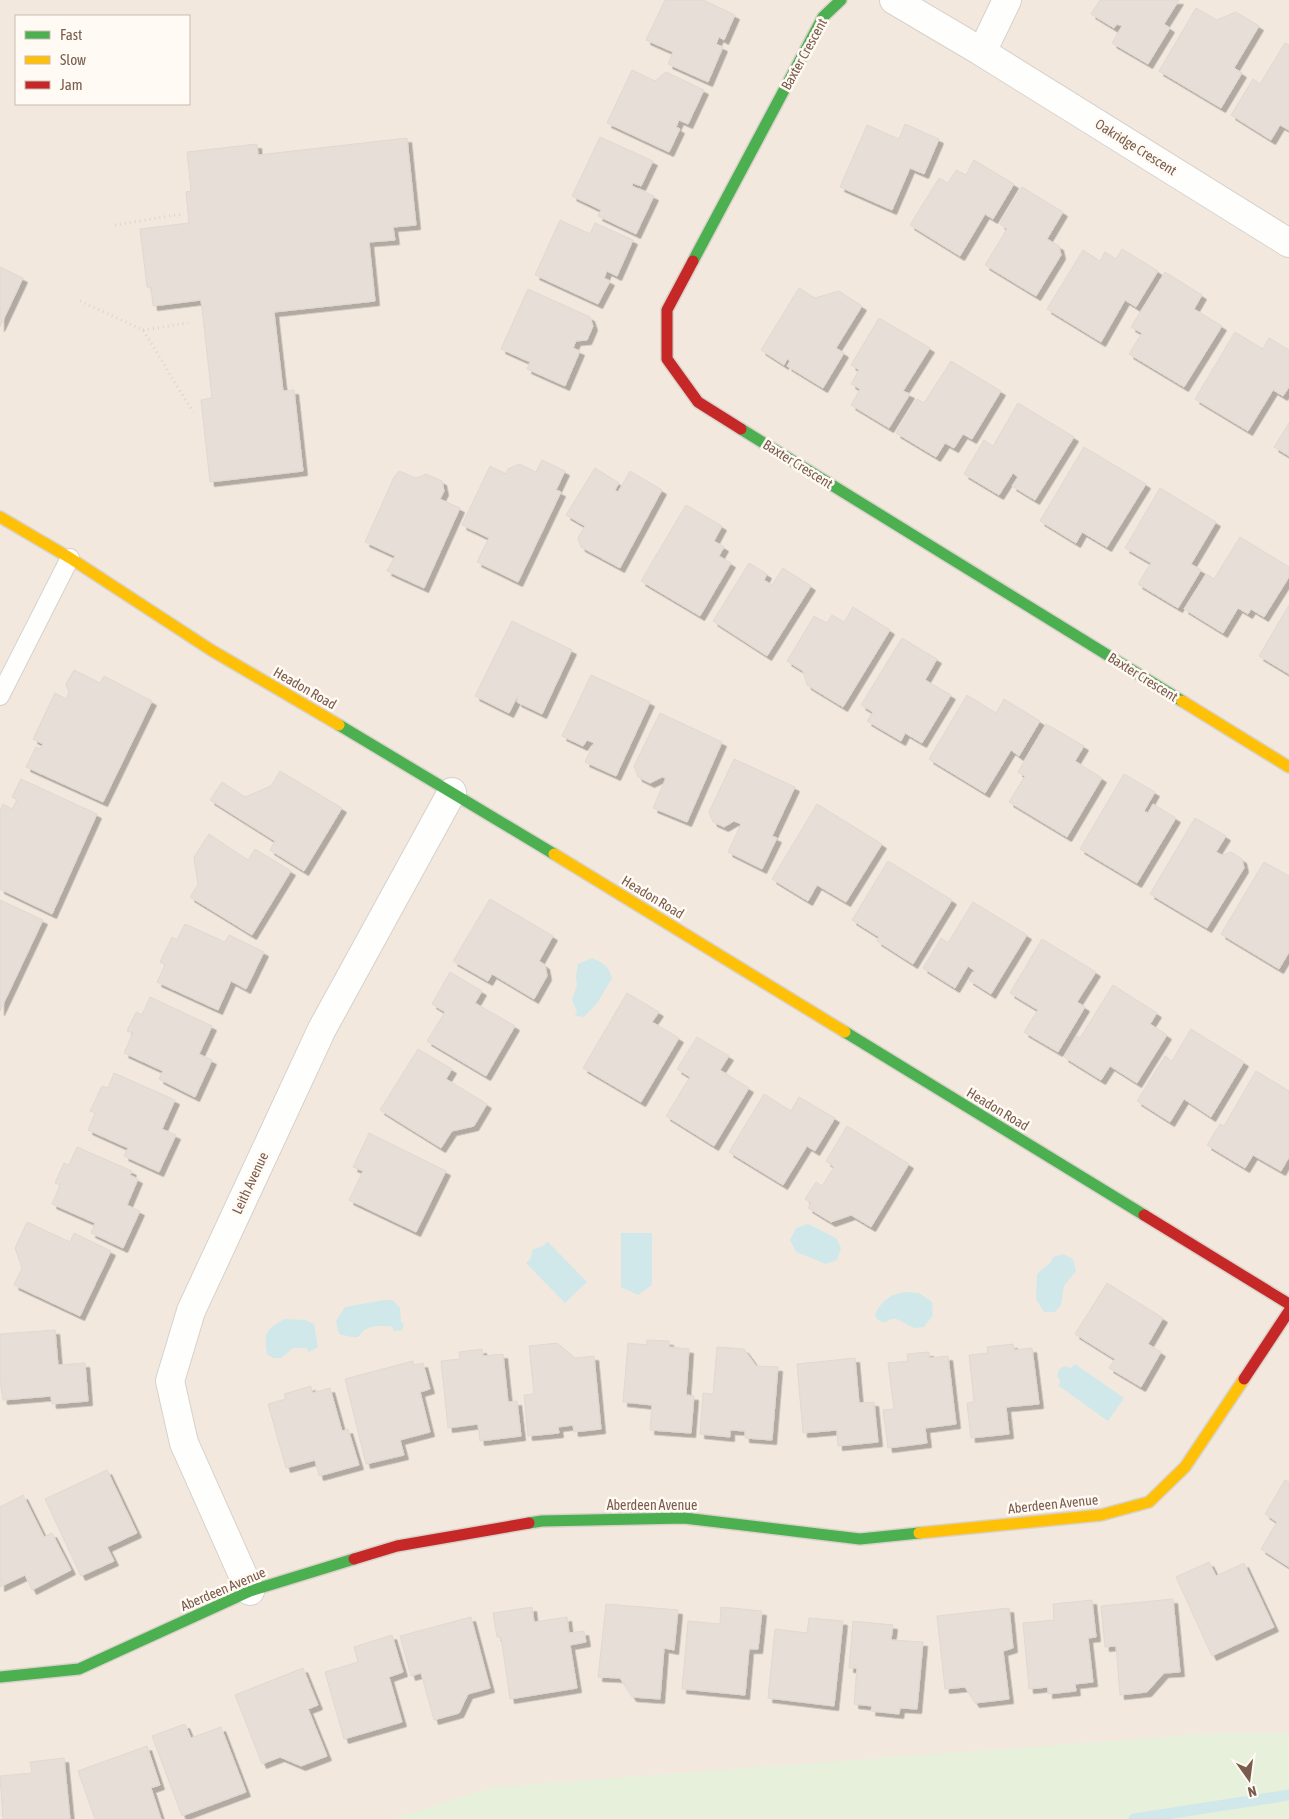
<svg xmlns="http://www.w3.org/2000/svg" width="1289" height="1819" viewBox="0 0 1289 1819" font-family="'Asap Condensed',sans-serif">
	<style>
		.residential { fill: #f2e8de; fill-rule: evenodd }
		.green { fill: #e7f0db }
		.water { fill: #d0e8ea }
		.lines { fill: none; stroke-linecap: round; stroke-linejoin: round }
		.stream { stroke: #d0e8ea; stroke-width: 11 }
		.building { fill: #e6ded7; stroke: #e2d8d2; filter: url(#shadow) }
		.lane-casing { stroke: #d7d1cb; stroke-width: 20 }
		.street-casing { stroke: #d7d1cb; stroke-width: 30 }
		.fast-casing { stroke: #d9d2cb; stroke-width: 14 }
		.slow-casing { stroke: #d9d2cb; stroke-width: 14 }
		.jam-casing { stroke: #d9d2cb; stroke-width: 14 }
		.path { stroke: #dcd5d0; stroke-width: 3; stroke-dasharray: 1 4; stroke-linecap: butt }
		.lane { stroke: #fefefd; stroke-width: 18 }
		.street { stroke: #fefefd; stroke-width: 28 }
		.fast { stroke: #4caf50; stroke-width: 11 }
		.slow { stroke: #ffc107; stroke-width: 11 }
		.jam { stroke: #c62828; stroke-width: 11 }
		.labels { text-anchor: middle; stroke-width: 5; stroke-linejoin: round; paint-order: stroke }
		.street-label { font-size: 14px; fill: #7a5c4d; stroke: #fffaf3 }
	</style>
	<defs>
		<filter id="shadow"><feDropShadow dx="4.5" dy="4.5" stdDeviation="0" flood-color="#0004"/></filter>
	</defs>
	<rect width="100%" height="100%" fill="#f9f5f0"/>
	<path class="residential" d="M 0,0 L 1289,0 L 1289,1819 L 0,1819 ZM 16,16 L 189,16 L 189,104 L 16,104 Z"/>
	<path class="green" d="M 1216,1733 L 1289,1733 L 1289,1819 L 392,1819 L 494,1787 Z"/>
	<g class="water">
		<path d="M 592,958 C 603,963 609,966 612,978 L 598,1002 L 584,1017 L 575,1016 L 577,1011 L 572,1000 L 577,985 L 576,976 L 578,964 Z"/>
		<path d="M 808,1224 L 836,1238 L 841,1248 L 837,1260 L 826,1264 L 796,1252 L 790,1240 L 796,1228 Z"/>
		<path d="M 621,1233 L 652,1233 L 652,1285 L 638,1295 L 621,1287 Z"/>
		<path d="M 546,1242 L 548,1242 L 587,1282 L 565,1303 L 526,1263 L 531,1258 L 532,1250 L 545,1245 Z"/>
		<path d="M 1063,1254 L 1073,1259 L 1076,1271 L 1064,1286 L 1061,1305 L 1055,1312 L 1044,1312 L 1036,1299 L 1037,1274 L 1051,1262 L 1053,1257 Z"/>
		<path d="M 905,1292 L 919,1293 L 932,1302 L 933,1315 L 924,1327 C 920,1327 915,1329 912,1327 C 902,1323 895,1313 885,1323 L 877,1319 L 875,1314 C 883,1300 889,1295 905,1292 Z"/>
		<path d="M 384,1300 L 393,1300 L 400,1308 L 401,1322 L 404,1325 L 402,1330 L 394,1331 L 392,1326 C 385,1327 378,1325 371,1327 C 353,1333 369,1342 339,1334 L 336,1321 L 345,1307 Z"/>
		<path d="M 284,1319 L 305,1320 L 314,1324 L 318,1347 L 309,1352 L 306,1348 L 293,1348 L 281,1358 L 273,1358 L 267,1354 C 264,1332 266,1330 284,1319 Z"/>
		<path d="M 1075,1364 L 1124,1398 L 1108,1421 L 1059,1386 L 1060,1380 L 1057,1376 L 1059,1369 L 1065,1366 L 1071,1368 Z"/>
	</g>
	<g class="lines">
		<path class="stream" d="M 1134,1819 L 1289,1795"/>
	</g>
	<g class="building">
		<path d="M 665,0 L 703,0 L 735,15 L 724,40 L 719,37 L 716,44 L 723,47 L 708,82 L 668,64 L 673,52 L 646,40 Z"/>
		<path d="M 1100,0 L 1179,0 L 1164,24 L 1170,28 L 1148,64 L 1112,43 L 1122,26 L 1117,24 L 1114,28 L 1091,14 Z"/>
		<path d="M 1196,8 L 1217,20 L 1236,12 L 1259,26 L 1234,68 L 1242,73 L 1221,108 L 1159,71 Z"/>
		<path d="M 1285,43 L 1289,45 L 1289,130 L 1280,125 L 1271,140 L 1231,115 L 1253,79 L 1260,84 Z"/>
		<path d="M 632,70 L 655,81 L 666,72 L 704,90 L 688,124 L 679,120 L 676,127 L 680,129 L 669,152 L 607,123 Z"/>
		<path d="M 905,124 L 939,139 L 924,174 L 910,168 L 892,210 L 840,187 L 867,125 L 899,139 Z"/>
		<path d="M 600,137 L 653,161 L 641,186 L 633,183 L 632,186 L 654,196 L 636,234 L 598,216 L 601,210 L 572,196 Z"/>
		<path d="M 407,138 L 416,225 L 393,227 L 395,240 L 369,242 L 375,301 L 274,312 L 283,391 L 294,390 L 303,471 L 210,482 L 201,400 L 212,398 L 201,300 L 153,306 L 151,287 L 147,287 L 140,229 L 189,223 L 186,192 L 191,191 L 187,152 L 257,144 L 258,155 Z"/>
		<path d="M 974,160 L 1014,184 L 993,219 L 985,214 L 960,256 L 910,225 L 939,178 L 948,183 L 956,170 L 966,175 Z"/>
		<path d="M 1022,187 L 1063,212 L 1047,239 L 1059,246 L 1061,255 L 1036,296 L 985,265 L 1007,229 L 1000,224 Z"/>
		<path d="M 560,220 L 590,234 L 595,223 L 633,240 L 617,276 L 607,271 L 604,278 L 610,281 L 598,304 L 535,275 Z"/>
		<path d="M 1122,249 L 1158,271 L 1136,307 L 1125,300 L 1101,342 L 1047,309 L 1083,250 L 1100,261 L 1105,252 L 1116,259 Z"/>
		<path d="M 0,267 L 23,278 L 0,327 Z"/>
		<path d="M 1165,272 L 1202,295 L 1194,309 L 1222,326 L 1184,387 L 1129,354 L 1142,333 L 1131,327 Z"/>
		<path d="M 799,288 L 815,298 L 839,291 L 862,306 L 836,348 L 844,353 L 823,388 L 787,366 L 790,361 L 787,359 L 784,365 L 761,350 Z"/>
		<path d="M 528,289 L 590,317 L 593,326 L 587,340 L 576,341 L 573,348 L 580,351 L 565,386 L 527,369 L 530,362 L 501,349 Z"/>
		<path d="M 879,318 L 930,348 L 903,391 L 910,394 L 889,428 L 851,405 L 860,389 L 851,384 L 859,370 L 851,365 Z"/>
		<path d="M 1235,332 L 1263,349 L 1269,338 L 1289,350 L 1289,387 L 1283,396 L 1273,390 L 1248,431 L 1195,399 Z"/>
		<path d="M 951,361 L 1001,391 L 972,439 L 963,434 L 954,448 L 945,443 L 936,457 L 896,433 L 917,399 L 924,403 Z"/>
		<path d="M 1018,403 L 1074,437 L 1035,500 L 1012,486 L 1018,477 L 1013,473 L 999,495 L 964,474 L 984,440 L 993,446 Z"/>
		<path d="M 1289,423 L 1289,456 L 1274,447 Z"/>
		<path d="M 1084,447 L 1146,484 L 1107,547 L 1082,532 L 1076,543 L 1040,521 Z"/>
		<path d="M 542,460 L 565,471 L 556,490 L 561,492 L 518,582 L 477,562 L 489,538 L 462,525 L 490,466 L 506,474 L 508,469 L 519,464 L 536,472 Z"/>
		<path d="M 595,468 L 619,483 L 615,490 L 618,492 L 630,471 L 662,490 L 620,568 L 581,547 L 578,538 L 585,526 L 566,515 Z"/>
		<path d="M 399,471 L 416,478 L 426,474 L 442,481 L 444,491 L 440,499 L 460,508 L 424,588 L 387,571 L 395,556 L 365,542 L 394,477 Z"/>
		<path d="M 1160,488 L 1216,522 L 1191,564 L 1201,570 L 1178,608 L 1138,584 L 1151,563 L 1125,548 Z"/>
		<path d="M 686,505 L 722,526 L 714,541 L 724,547 L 719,556 L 731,563 L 700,616 L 641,581 Z"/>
		<path d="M 1240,537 L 1289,567 L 1289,577 L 1264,617 L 1251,609 L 1248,614 L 1238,608 L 1223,633 L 1184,609 L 1206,574 L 1214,579 Z"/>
		<path d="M 749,563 L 767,574 L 764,580 L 772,585 L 783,568 L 811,586 L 767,656 L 713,621 Z"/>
		<path d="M 1289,605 L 1289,674 L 1259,656 Z"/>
		<path d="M 853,607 L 890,630 L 843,707 L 807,685 L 803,671 L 787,661 L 814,616 L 827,623 L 832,615 L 844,622 Z"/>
		<path d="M 512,621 L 572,650 L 542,714 L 517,702 L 518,695 L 509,713 L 475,696 Z"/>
		<path d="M 902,638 L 937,659 L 925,680 L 951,695 L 922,743 L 905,733 L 901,741 L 867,721 L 873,712 L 861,705 Z"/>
		<path d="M 74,670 L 100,683 L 104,676 L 152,701 L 103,802 L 26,767 L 36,747 L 40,749 L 43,744 L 33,739 L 55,693 L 66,699 L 69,693 L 66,684 Z"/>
		<path d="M 591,675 L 650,702 L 616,776 L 585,762 L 594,743 L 587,740 L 583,746 L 562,736 Z"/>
		<path d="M 967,695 L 996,713 L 1004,699 L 1040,721 L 1019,756 L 1011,750 L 985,793 L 929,759 Z"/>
		<path d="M 660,713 L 722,742 L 687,822 L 653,808 L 666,778 L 662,777 L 650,783 L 638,777 L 634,766 Z"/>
		<path d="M 1046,724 L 1084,746 L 1075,761 L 1102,778 L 1067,837 L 1009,802 L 1025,776 L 1018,772 Z"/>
		<path d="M 734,759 L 795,787 L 772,836 L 777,838 L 762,869 L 728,852 L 741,824 L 734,821 L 724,827 L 713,822 L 709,812 Z"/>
		<path d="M 280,771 L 342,808 L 304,871 L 270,850 L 275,841 L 210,800 L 222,782 L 245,797 L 271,786 Z"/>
		<path d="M 1124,774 L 1155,792 L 1144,811 L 1148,813 L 1153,804 L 1176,818 L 1137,883 L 1080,849 Z"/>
		<path d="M 21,779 L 97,814 L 52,914 L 0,889 L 0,810 L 3,804 L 12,809 L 17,800 L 12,797 Z"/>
		<path d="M 817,804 L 882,844 L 846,902 L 817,885 L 808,901 L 772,879 Z"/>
		<path d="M 1195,818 L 1226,836 L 1216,852 L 1222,855 L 1231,852 L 1242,859 L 1244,868 L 1207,928 L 1150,894 Z"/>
		<path d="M 209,834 L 248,860 L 255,849 L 291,871 L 252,935 L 190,897 L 198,885 L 194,857 Z"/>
		<path d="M 888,861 L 952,900 L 913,964 L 877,941 L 879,937 L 852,920 Z"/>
		<path d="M 1264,862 L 1289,876 L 1289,952 L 1279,969 L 1221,934 Z"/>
		<path d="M 490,899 L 553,936 L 539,961 L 545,965 L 547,976 L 534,999 L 492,974 L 488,981 L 453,961 Z"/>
		<path d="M 0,900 L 43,920 L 0,1011 Z"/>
		<path d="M 973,902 L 1027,935 L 991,994 L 969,980 L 975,971 L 968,966 L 955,988 L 923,968 L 941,938 L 948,943 Z"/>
		<path d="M 185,924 L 225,942 L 229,935 L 264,952 L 246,989 L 231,981 L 218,1010 L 157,982 L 165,965 L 160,962 L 172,937 L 177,940 Z"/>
		<path d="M 1042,939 L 1096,972 L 1077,1002 L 1085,1007 L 1058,1052 L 1024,1032 L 1038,1010 L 1010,993 Z"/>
		<path d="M 450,972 L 482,991 L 475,1003 L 515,1026 L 486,1076 L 427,1041 L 445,1012 L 432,1004 Z"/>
		<path d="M 1113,985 L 1157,1013 L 1150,1024 L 1167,1035 L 1137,1083 L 1110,1066 L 1101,1080 L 1064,1057 L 1077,1036 L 1080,1038 Z"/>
		<path d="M 627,993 L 659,1012 L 652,1022 L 679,1038 L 641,1102 L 583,1068 Z"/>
		<path d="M 150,997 L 212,1026 L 199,1054 L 212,1060 L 195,1097 L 159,1079 L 163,1071 L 124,1053 L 133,1033 L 127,1031 L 136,1012 L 142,1015 Z"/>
		<path d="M 1191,1029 L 1244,1062 L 1211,1117 L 1184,1099 L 1170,1122 L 1137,1101 L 1165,1056 L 1172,1061 Z"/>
		<path d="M 697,1037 L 729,1056 L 720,1070 L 749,1088 L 714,1146 L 666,1116 L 690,1077 L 677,1069 Z"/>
		<path d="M 418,1049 L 452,1069 L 446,1079 L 487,1104 L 474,1126 L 452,1131 L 441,1148 L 380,1110 Z"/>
		<path d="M 1256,1071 L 1289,1091 L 1289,1157 L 1281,1171 L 1253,1155 L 1245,1168 L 1207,1145 L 1220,1124 L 1224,1126 Z"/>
		<path d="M 114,1073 L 175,1100 L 162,1129 L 176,1135 L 159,1172 L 124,1156 L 128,1148 L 88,1130 L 95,1113 L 90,1111 L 102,1086 L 108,1088 Z"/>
		<path d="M 764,1094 L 791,1111 L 799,1097 L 835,1118 L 815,1151 L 807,1146 L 783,1185 L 729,1152 Z"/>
		<path d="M 847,1126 L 909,1164 L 871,1227 L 851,1215 L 831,1222 L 808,1208 L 811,1203 L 805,1199 L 816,1182 L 822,1186 L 834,1167 L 826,1161 Z"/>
		<path d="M 369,1133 L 446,1171 L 416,1232 L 349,1200 L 363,1171 L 353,1167 Z"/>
		<path d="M 77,1147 L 132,1171 L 130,1175 L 138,1179 L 127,1205 L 140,1211 L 123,1248 L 91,1233 L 95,1223 L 52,1204 L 60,1185 L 55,1183 L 64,1163 L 69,1165 Z"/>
		<path d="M 27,1222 L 70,1242 L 74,1233 L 111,1251 L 80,1316 L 14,1285 L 22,1268 L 15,1248 Z"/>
		<path d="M 1107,1283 L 1163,1318 L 1148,1344 L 1161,1352 L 1141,1387 L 1109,1368 L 1115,1359 L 1075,1334 Z"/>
		<path d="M 55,1330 L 58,1365 L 85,1363 L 88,1401 L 52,1404 L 51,1396 L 3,1400 L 0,1380 L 0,1334 Z"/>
		<path d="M 647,1340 L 669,1341 L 669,1347 L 689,1349 L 686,1395 L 694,1396 L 691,1433 L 650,1430 L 652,1405 L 623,1402 L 628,1343 L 647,1345 Z"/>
		<path d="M 557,1343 L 575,1358 L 594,1356 L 601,1429 L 574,1432 L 573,1425 L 558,1427 L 559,1433 L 528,1436 L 524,1395 L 534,1394 L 529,1346 Z"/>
		<path d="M 1013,1344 L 1014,1350 L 1032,1348 L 1039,1404 L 1006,1407 L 1009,1434 L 971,1438 L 967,1403 L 974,1402 L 969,1355 L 988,1353 L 987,1347 Z"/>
		<path d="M 717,1347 L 744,1349 L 756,1366 L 778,1367 L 772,1440 L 745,1438 L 745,1431 L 730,1430 L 730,1437 L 700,1434 L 703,1393 L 713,1394 Z"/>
		<path d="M 482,1349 L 483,1356 L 503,1354 L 508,1402 L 517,1401 L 521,1436 L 480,1441 L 478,1424 L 448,1428 L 441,1361 L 460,1359 L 459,1352 Z"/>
		<path d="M 929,1352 L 929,1358 L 948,1356 L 956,1424 L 925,1428 L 927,1443 L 888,1448 L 883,1410 L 894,1409 L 888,1363 L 908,1361 L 907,1354 Z"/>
		<path d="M 855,1358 L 859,1403 L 874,1402 L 878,1442 L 838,1446 L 837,1430 L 803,1433 L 797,1364 Z"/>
		<path d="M 413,1361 L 414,1365 L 423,1363 L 430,1389 L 420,1392 L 430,1432 L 400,1440 L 404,1455 L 366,1464 L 345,1379 Z"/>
		<path d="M 311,1386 L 312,1393 L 330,1388 L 342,1431 L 348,1429 L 359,1465 L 319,1476 L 315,1460 L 286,1468 L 268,1404 L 286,1399 L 284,1394 Z"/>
		<path d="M 107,1470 L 137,1533 L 107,1547 L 114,1561 L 81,1576 L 45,1499 Z"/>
		<path d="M 1285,1480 L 1289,1482 L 1289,1567 L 1261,1549 L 1277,1522 L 1265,1514 Z"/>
		<path d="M 23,1495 L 44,1537 L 52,1533 L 71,1570 L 32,1590 L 25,1575 L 0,1587 L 0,1507 Z"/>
		<path d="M 1209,1562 L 1216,1576 L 1244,1563 L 1274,1627 L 1212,1656 L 1176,1577 Z"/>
		<path d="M 1173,1599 L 1180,1672 L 1164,1673 L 1147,1692 L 1120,1695 L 1116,1646 L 1105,1647 L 1101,1606 Z"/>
		<path d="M 1092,1600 L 1096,1637 L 1088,1638 L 1093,1682 L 1075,1684 L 1076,1691 L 1048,1694 L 1048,1687 L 1029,1689 L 1023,1623 L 1054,1620 L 1053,1604 Z"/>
		<path d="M 606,1604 L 678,1610 L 674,1650 L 664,1648 L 660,1699 L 632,1697 L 620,1678 L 598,1677 Z"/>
		<path d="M 532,1607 L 534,1622 L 567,1617 L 569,1633 L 584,1631 L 586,1642 L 570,1645 L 577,1688 L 510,1699 L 501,1637 L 497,1637 L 493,1613 Z"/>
		<path d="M 721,1607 L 762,1611 L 758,1649 L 749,1649 L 745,1695 L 682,1689 L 688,1621 L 720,1624 Z"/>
		<path d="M 1009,1608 L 1013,1648 L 1003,1651 L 1009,1699 L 975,1703 L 965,1687 L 945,1689 L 937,1616 Z"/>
		<path d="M 471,1617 L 490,1688 L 468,1694 L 459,1713 L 434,1720 L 421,1673 L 411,1676 L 400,1636 Z"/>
		<path d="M 809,1618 L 843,1621 L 834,1706 L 768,1698 L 775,1629 L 807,1633 Z"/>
		<path d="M 853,1621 L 893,1625 L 891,1640 L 923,1642 L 917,1709 L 900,1708 L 899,1714 L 871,1711 L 872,1706 L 854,1704 L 857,1668 L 849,1668 Z"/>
		<path d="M 392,1635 L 403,1672 L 389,1677 L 402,1722 L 344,1739 L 325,1672 L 358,1662 L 354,1647 Z"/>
		<path d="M 303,1668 L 318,1705 L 308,1709 L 327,1756 L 301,1766 L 280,1757 L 262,1764 L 235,1695 Z"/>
		<path d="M 185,1724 L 191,1738 L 221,1727 L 246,1792 L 182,1816 L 152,1736 Z"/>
		<path d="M 147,1746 L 160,1785 L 151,1788 L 161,1819 L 95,1819 L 78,1771 Z"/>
		<path d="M 64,1758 L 70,1819 L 3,1819 L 0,1776 L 32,1773 L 30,1762 Z"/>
	</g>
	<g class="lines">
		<defs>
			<path id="lane" d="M 0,696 L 70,558"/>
			<g id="street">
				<path d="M 894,0 L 982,52 L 1289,243"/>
				<path d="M 982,52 L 1007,0"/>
				<path d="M 250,1591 L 184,1443 L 170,1381 L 191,1311 L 322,1029 L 452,792"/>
			</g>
			<g id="fast">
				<path d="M 693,261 L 823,17 L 841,0"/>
				<path d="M 741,429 L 1182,701"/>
				<path d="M 339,725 L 554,854"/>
				<path d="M 845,1032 L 1144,1215"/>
				<path d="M 529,1523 L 542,1521 L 684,1518 L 860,1539 L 919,1533"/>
				<path d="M 0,1677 L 79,1669 L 250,1591 L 354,1559"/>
			</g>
			<g id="slow">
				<path d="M 0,517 L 70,558 L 211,650 L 339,725"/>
				<path d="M 1182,701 L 1289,767"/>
				<path d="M 554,854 L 845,1032"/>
				<path d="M 919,1533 L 1101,1515 L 1149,1502 L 1185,1467 L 1244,1379"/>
			</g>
			<g id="jam">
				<path d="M 693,261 L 667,310 L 667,359 L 698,402 L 741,429"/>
				<path d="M 1144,1215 L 1289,1304"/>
				<path d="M 1244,1379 L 1289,1311"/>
				<path d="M 354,1559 L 397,1546 L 529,1523"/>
			</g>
		</defs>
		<use href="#lane" class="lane-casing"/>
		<use href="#street" class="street-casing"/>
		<use href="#fast" class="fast-casing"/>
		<use href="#slow" class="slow-casing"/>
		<use href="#jam" class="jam-casing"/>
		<g class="path">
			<path d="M 115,225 L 182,214"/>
			<path d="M 80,301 L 143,330 L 193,412"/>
			<path d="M 143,330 L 188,323"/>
		</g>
		<use href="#lane" class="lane"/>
		<use href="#street" class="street"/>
		<use href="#fast" class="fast"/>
		<use href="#slow" class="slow"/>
		<use href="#jam" class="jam"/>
	</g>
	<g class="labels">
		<g class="street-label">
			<text transform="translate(804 54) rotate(-61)" y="5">Baxter Crescent</text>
			<text transform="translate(1136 147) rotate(32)" y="5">Oakridge Crescent</text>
			<text transform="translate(798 464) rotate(32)" y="5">Baxter Crescent</text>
			<text transform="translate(1143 677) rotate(32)" y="5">Baxter Crescent</text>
			<text transform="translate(305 688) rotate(30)" y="5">Headon Road</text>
			<text transform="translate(653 897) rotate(31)" y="5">Headon Road</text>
			<text transform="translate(998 1109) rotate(31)" y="5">Headon Road</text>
			<text transform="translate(250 1183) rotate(-65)" y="5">Leith Avenue</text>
			<text transform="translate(1053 1504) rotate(-6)" y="5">Aberdeen Avenue</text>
			<text x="652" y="1510">Aberdeen Avenue</text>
			<text transform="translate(223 1589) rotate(-23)" y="5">Aberdeen Avenue</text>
		</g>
	</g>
	<rect x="15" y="15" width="175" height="90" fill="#fffaf3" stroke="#cabbb1"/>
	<rect x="25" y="31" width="25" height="8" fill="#4caf50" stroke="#cabbb1"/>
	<text x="60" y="40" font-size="15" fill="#7a5c4d">Fast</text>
	<rect x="25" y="56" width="25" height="8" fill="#ffc107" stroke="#cabbb1"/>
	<text x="60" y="65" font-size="15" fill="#7a5c4d">Slow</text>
	<rect x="25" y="81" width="25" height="8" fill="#c62828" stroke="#cabbb1"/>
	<text x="60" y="90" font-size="15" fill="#7a5c4d">Jam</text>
	<g transform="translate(1249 1779) rotate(166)" stroke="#fffaf3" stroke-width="4" paint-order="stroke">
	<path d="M0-4L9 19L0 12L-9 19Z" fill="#7a5c4d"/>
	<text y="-8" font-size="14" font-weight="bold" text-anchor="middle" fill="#7a5c4d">N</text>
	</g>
</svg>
